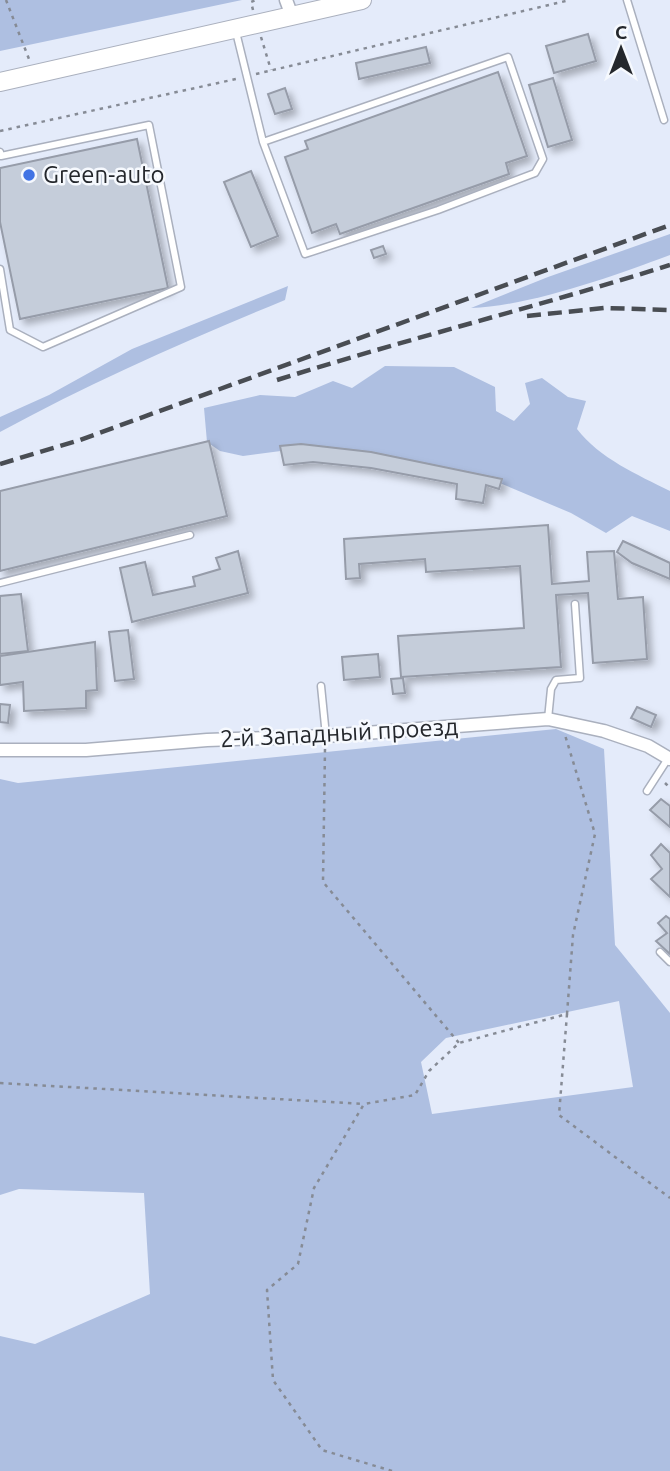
<svg xmlns="http://www.w3.org/2000/svg" width="670" height="1471" viewBox="0 0 670 1471" font-family="Ubuntu,sans-serif">
	<style>
		.green { fill: #aebfe1; fill-rule: evenodd }
		.building { fill: #c5cdda; stroke: #969ca9; stroke-width: 2; filter: url(#shadow) }
		.lines { fill: none; stroke-linecap: round; stroke-linejoin: round }
		.lane-casing { stroke: #aab0be; stroke-width: 9 }
		.street-casing { stroke: #aab0be; stroke-width: 15 }
		.secondary-casing { stroke: #aab0be; stroke-width: 20 }
		.path { stroke: #868b95; stroke-width: 2.5; stroke-dasharray: 3.5 5; stroke-linecap: butt }
		.lane { stroke: #fff; stroke-width: 6 }
		.street { stroke: #fff; stroke-width: 12 }
		.secondary { stroke: #fff; stroke-width: 18 }
		.rail { stroke: #494d53; stroke-width: 4.5; stroke-dasharray: 14 7; stroke-linecap: butt }
		.poi-dot { fill: #4173e4; stroke: #f6f9fe; stroke-width: 2.5 }
		.labels { text-anchor: middle; stroke-width: 5; stroke-linejoin: round; paint-order: stroke }
		.poi-label { font-size: 24px; fill: #24272c; stroke: #f6f9fe; text-anchor: start }
		.street-label { font-size: 24px; fill: #24272c; stroke: #f6f9fe }
	</style>
	<defs>
		<filter id="shadow"><feDropShadow dx="5" dy="5" stdDeviation="3.5" flood-color="#0004"/></filter>
	</defs>
	<rect width="100%" height="100%" fill="#e4ebfa"/>
	<g class="green">
		<path d="M 0,0 L 242,0 L 0,51 Z"/>
		<path d="M 670,234 L 670,255 C 614,276 530,306 471,308 L 548,277 Z"/>
		<path d="M 288,286 L 285,300 C 188,340 92,382 0,432 L 0,417 L 49,395 L 132,349 Z"/>
		<path d="M 385,366 L 454,367 L 495,387 L 496,411 L 514,421 L 530,404 L 525,383 L 542,378 L 568,397 L 586,401 L 577,429 C 599,458 638,475 670,491 L 670,531 L 632,516 L 606,533 L 571,513 L 495,481 L 296,449 L 243,456 L 220,451 L 207,442 L 204,408 L 260,395 L 295,397 L 333,381 L 352,388 Z"/>
		<path d="M 556,729 L 604,749 L 615,945 L 670,1013 L 670,1471 L 0,1471 L 0,1336 L 35,1344 L 150,1294 L 144,1193 L 19,1189 L 0,1195 L 0,779 L 18,783 ZM 619,1001 L 633,1087 L 432,1114 L 421,1062 L 446,1038 Z"/>
	</g>
	<g class="building">
		<path d="M 588,34 L 596,61 L 554,73 L 546,46 Z"/>
		<path d="M 426,47 L 430,63 L 359,79 L 356,63 Z"/>
		<path d="M 498,72 L 527,156 L 506,163 L 509,174 L 340,234 L 336,224 L 312,233 L 285,157 L 308,149 L 305,141 Z"/>
		<path d="M 553,78 L 572,140 L 548,147 L 529,85 Z"/>
		<path d="M 285,88 L 292,109 L 275,114 L 268,94 Z"/>
		<path d="M 137,139 L 168,288 L 20,319 L 0,222 L 0,168 Z"/>
		<path d="M 251,171 L 278,236 L 251,247 L 224,182 Z"/>
		<path d="M 383,246 L 386,254 L 374,258 L 371,250 Z"/>
		<path d="M 209,441 L 227,516 L 0,571 L 0,491 Z"/>
		<path d="M 301,444 L 371,452 L 502,479 L 499,489 L 486,485 L 483,503 L 456,499 L 457,484 L 371,468 L 313,462 L 284,465 L 280,446 Z"/>
		<path d="M 548,525 L 552,584 L 589,581 L 587,552 L 614,551 L 618,599 L 643,597 L 647,659 L 593,663 L 588,593 L 556,595 L 561,667 L 401,677 L 398,636 L 524,628 L 520,566 L 426,572 L 425,559 L 359,564 L 360,578 L 346,579 L 344,539 Z"/>
		<path d="M 623,541 L 670,563 L 670,579 L 632,563 L 617,552 Z"/>
		<path d="M 238,551 L 248,593 L 132,622 L 120,568 L 145,562 L 153,595 L 195,586 L 193,577 L 220,569 L 216,558 Z"/>
		<path d="M 21,594 L 28,651 L 0,654 L 0,596 Z"/>
		<path d="M 128,630 L 134,679 L 115,681 L 109,632 Z"/>
		<path d="M 95,642 L 97,690 L 86,691 L 86,708 L 24,711 L 23,682 L 0,685 L 0,656 Z"/>
		<path d="M 378,654 L 380,677 L 344,680 L 342,657 Z"/>
		<path d="M 403,678 L 405,693 L 393,694 L 391,679 Z"/>
		<path d="M 0,704 L 10,705 L 8,723 L 0,722 Z"/>
		<path d="M 637,707 L 656,715 L 651,727 L 631,718 Z"/>
		<path d="M 661,799 L 670,806 L 670,827 L 650,810 Z"/>
		<path d="M 661,844 L 670,853 L 670,897 L 651,879 L 662,869 L 651,855 Z"/>
		<path d="M 666,916 L 670,919 L 670,954 L 656,941 L 667,933 L 658,923 Z"/>
	</g>
	<g class="lines">
		<defs>
			<g id="lane">
				<path d="M 627,0 L 664,120"/>
				<path d="M 236,32 L 263,142 L 305,254 L 438,210 L 535,173 L 543,159 L 508,57 L 263,142"/>
				<path d="M 0,152 L 1,156 L 149,125 L 181,287 L 43,347 L 10,330 L 0,269"/>
				<path d="M 0,583 L 190,535"/>
				<path d="M 321,686 L 326,736"/>
				<path d="M 548,719 L 551,689 L 556,680 L 580,678 L 575,604"/>
				<path d="M 647,791 L 669,757"/>
				<path d="M 660,952 L 670,962"/>
			</g>
			<g id="street">
				<path d="M 286,0 L 292,16"/>
				<path d="M 0,750 L 86,750 L 207,740 L 326,736 L 548,719 L 604,731 L 648,746 L 670,759"/>
			</g>
			<path id="secondary" d="M 0,82 L 362,0"/>
		</defs>
		<use href="#lane" class="lane-casing"/>
		<use href="#street" class="street-casing"/>
		<use href="#secondary" class="secondary-casing"/>
		<g class="path">
			<path d="M 6,0 L 29,59"/>
			<path d="M 253,10 L 251,2 L 256,0"/>
			<path d="M 261,37 L 271,70"/>
			<path d="M 256,74 L 570,0"/>
			<path d="M 0,131 L 236,79"/>
			<path d="M 325,749 L 323,882 L 459,1043"/>
			<path d="M 665,783 L 670,788"/>
			<path d="M 567,1014 L 559,1115 L 670,1198"/>
			<path d="M 0,1083 L 364,1104"/>
			<path d="M 392,1471 L 322,1450 L 273,1380 L 267,1290 L 298,1264 L 314,1188 L 364,1104 L 415,1095 L 429,1071 L 459,1043 L 567,1014 L 573,935 L 595,834 L 565,735"/>
		</g>
		<use href="#lane" class="lane"/>
		<use href="#street" class="street"/>
		<use href="#secondary" class="secondary"/>
		<g class="rail">
			<path d="M 527,316 L 604,308 L 670,310"/>
			<path d="M 277,380 C 407,339 540,306 670,265"/>
			<path d="M 0,464 L 80,440 L 670,225"/>
		</g>
	</g>
	<circle class="poi-dot" cx="29" cy="175" r="7"/>
	<g class="labels">
		<g class="poi-label">
			<text x="43" y="183">Green-auto</text>
		</g>
		<g class="street-label">
			<text transform="translate(339 733) rotate(-3)" y="8">2-й Западный проезд</text>
		</g>
	</g>
	<g transform="translate(621 49)" stroke="#f6f9fe" stroke-width="5" paint-order="stroke">
	<path d="M0-5L12 26L0 18L-12 26Z" fill="#24272c"/>
	<text y="-10" font-size="19" font-weight="bold" text-anchor="middle" fill="#24272c">С</text>
	</g>
</svg>
